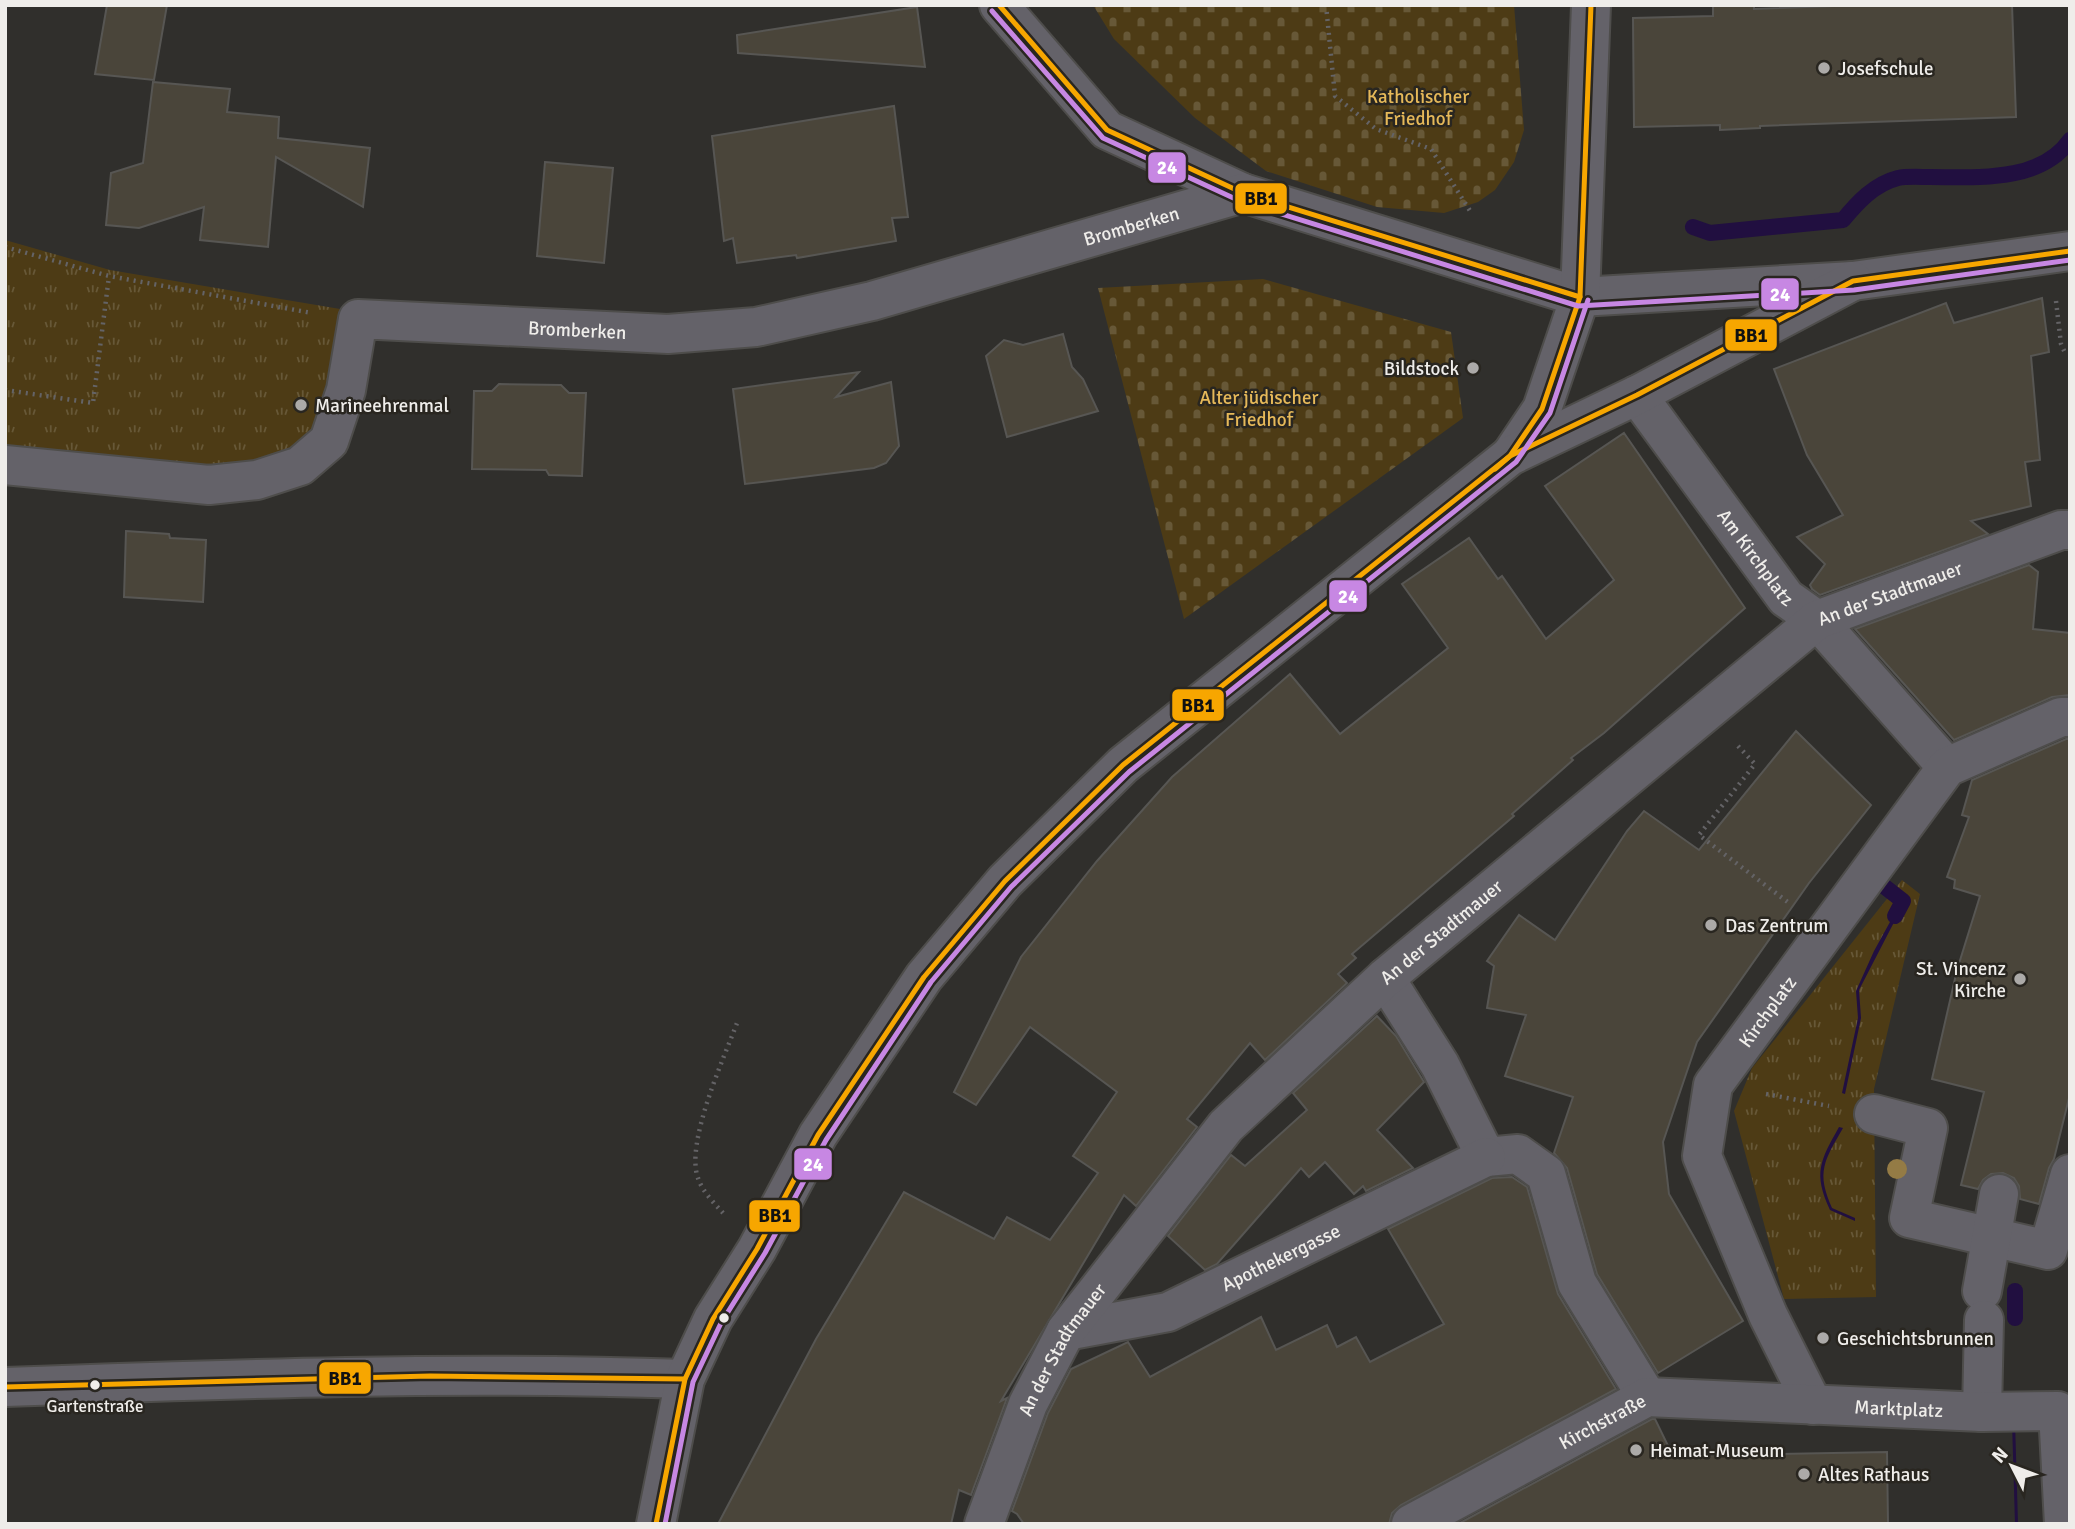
<svg xmlns="http://www.w3.org/2000/svg" width="2075" height="1529" viewBox="0 0 2075 1529" font-family="Signika,sans-serif">
	<style>
		.cemetery { fill: url(#cemetery-stones) }
		.park { fill: url(#park-tufts) }
		.water { fill: #210f40 }
		.lines { fill: none; stroke-linecap: round; stroke-linejoin: round }
		.stream { stroke: #210f40; stroke-width: 16 }
		.building { fill: #4a453a; stroke: #575653; stroke-width: 2 }
		.street-casing { stroke: #4e4d4b; stroke-width: 42 }
		.path { stroke: #646366; stroke-width: 4.5; stroke-dasharray: 2 5; stroke-linecap: butt }
		.street { stroke: #646269; stroke-width: 38 }
		.bus-1-casing { stroke: #292620; stroke-width: 10 }
		.bus-2-casing { stroke: #292620; stroke-width: 10 }
		.bus-1 { stroke: #f7a600; stroke-width: 5 }
		.bus-2 { stroke: #c787e3; stroke-width: 5 }
		.tree { fill: #947b45 }
		.poi-dot { fill: #acaaa8; stroke: #292620; stroke-width: 2.5 }
		.bus-dot { fill: #efedea; stroke: #292620; stroke-width: 2.5 }
		.labels { text-anchor: middle; stroke-width: 5; stroke-linejoin: round; paint-order: stroke }
		.bus-label { font-size: 17px; fill: #efedea; stroke: #292620 }
		.poi-label { font-size: 19px; fill: #efedea; stroke: #292620; text-anchor: start }
		.park-label { font-size: 19px; fill: #e6b959; stroke: #292620 }
		.street-label { font-size: 19px; fill: #efedea; stroke: #292620 }
		.line-badge { stroke: #292620; stroke-width: 2.5 }
		.badge-label { font-size: 19px; text-anchor: middle; font-weight: bold; fill: #fff }
		.pale-badge-label { font-size: 19px; text-anchor: middle; font-weight: bold; fill: #111 }
	</style>
	<defs>
		<pattern id="cemetery-stones" width="16" height="16" patternUnits="userSpaceOnUse" patternTransform="scale(1.75)"><rect width="16" height="16" fill="#4d3b15"/><path d="M2 7V4a2 2 0 0 1 4 0v3zM10 15v-3a2 2 0 0 1 4 0v3z" fill="#675837"/></pattern>
		<pattern id="park-tufts" width="24" height="20" patternUnits="userSpaceOnUse" patternTransform="scale(1.75)"><rect width="24" height="20" fill="#4d3b15"/><path d="M3 7l-1-3M5 7V3M7 7l1-3M15 17l-1-3M17 17v-4M19 17l1-3" fill="none" stroke="#675837"/></pattern>
	</defs>
	<rect width="100%" height="100%" fill="#302f2c"/>
	<g class="cemetery">
		<path d="M 1093,5 L 1514,5 L 1524,130 L 1514,162 L 1495,190 L 1478,202 L 1444,213 L 1377,207 L 1266,171 L 1195,118 L 1114,39 Z"/>
		<path d="M 1263,279 L 1451,332 L 1463,418 L 1184,619 L 1098,288 Z"/>
	</g>
	<g class="park">
		<path d="M 5,240 L 110,270 L 352,311 L 322,435 L 249,474 L 5,458 Z"/>
		<path d="M 1902,880 L 1920,894 L 1874,1089 L 1876,1297 L 1784,1299 L 1734,1111 L 1752,1068 Z"/>
	</g>
	<g class="water">
		<path d="M 1900,897 L 1905,901 L 1859,990 L 1861,1018 L 1845,1094 L 1842,1093 L 1858,1018 L 1856,991 L 1874,951 L 1901,902 Z"/>
		<path d="M 1839,1127 L 1843,1128 C 1824,1161 1816,1172 1832,1208 L 1855,1218 L 1855,1221 L 1830,1210 C 1813,1173 1820,1161 1839,1127 Z"/>
		<path d="M 2012,1421 L 2015,1421 L 2018,1524 L 2015,1524 Z"/>
	</g>
	<g class="lines">
		<g class="stream">
			<path d="M 1693,227 L 1710,233 L 1843,220 C 1857,203 1874,184 1898,178 C 1907,176 1920,177 1930,177 C 1976,177 2040,183 2070,140"/>
			<path d="M 1885,887 L 1903,901 L 1895,916"/>
			<path d="M 2015,1318 L 2015,1291"/>
		</g>
	</g>
	<g class="building">
		<path d="M 107,5 L 167,5 L 154,80 L 95,74 Z"/>
		<path d="M 1713,5 L 1754,5 L 1754,9 L 1863,5 L 2012,5 L 2016,117 L 1760,126 L 1760,128 L 1720,130 L 1720,125 L 1634,127 L 1633,18 L 1713,16 Z"/>
		<path d="M 917,7 L 925,67 L 738,53 L 737,35 Z"/>
		<path d="M 153,82 L 230,89 L 227,112 L 279,117 L 278,138 L 370,148 L 363,207 L 276,157 L 268,247 L 200,240 L 204,207 L 139,228 L 106,225 L 111,173 L 143,163 Z"/>
		<path d="M 894,106 L 908,217 L 892,218 L 896,241 L 797,258 L 796,255 L 737,263 L 733,238 L 724,241 L 712,136 Z"/>
		<path d="M 545,162 L 613,168 L 604,263 L 537,256 Z"/>
		<path d="M 2042,298 L 2049,352 L 2031,356 L 2040,460 L 2025,462 L 2031,506 L 1971,521 L 1988,534 L 1820,595 L 1812,589 L 1810,585 L 1825,564 L 1797,537 L 1843,515 L 1807,455 L 1774,369 L 1946,303 L 1954,323 Z"/>
		<path d="M 1063,334 L 1072,367 L 1083,379 L 1098,411 L 1007,437 L 986,356 L 1004,340 L 1023,345 Z"/>
		<path d="M 859,372 L 836,397 L 891,382 L 899,446 L 886,463 L 874,468 L 745,484 L 733,389 Z"/>
		<path d="M 499,384 L 561,385 L 569,393 L 586,393 L 582,476 L 549,475 L 546,470 L 472,469 L 474,391 L 492,391 Z"/>
		<path d="M 1624,433 L 1745,608 L 1604,733 L 1571,758 L 1573,760 L 1512,814 L 1514,816 L 1352,954 L 1356,958 L 1338,974 L 1347,983 L 1265,1060 L 1250,1043 L 1187,1119 L 1197,1127 L 1136,1206 L 1124,1195 L 1001,1401 L 1007,1398 L 971,1495 L 959,1490 L 951,1524 L 718,1524 L 816,1339 L 904,1192 L 994,1239 L 1007,1217 L 1050,1240 L 1098,1173 L 1073,1156 L 1117,1092 L 1030,1027 L 976,1105 L 954,1092 L 1021,957 L 1097,861 L 1172,777 L 1290,674 L 1340,734 L 1448,648 L 1402,584 L 1469,538 L 1498,579 L 1502,576 L 1546,639 L 1614,580 L 1545,486 Z"/>
		<path d="M 126,531 L 169,534 L 170,538 L 206,540 L 203,602 L 124,597 Z"/>
		<path d="M 2029,565 L 2038,572 L 2033,629 L 2070,633 L 2070,695 L 2052,697 L 1954,740 L 1855,629 Z"/>
		<path d="M 1796,731 L 1871,805 L 1809,883 L 1697,1042 L 1663,1142 L 1669,1194 L 1743,1321 L 1658,1373 L 1597,1274 L 1567,1168 L 1554,1153 L 1573,1097 L 1505,1076 L 1526,1015 L 1487,1008 L 1494,966 L 1487,961 L 1519,915 L 1555,940 L 1627,831 L 1644,811 L 1699,850 Z"/>
		<path d="M 2066,739 L 2070,739 L 2070,1094 L 2054,1159 L 2049,1168 L 2039,1204 L 2020,1199 L 2019,1186 L 2014,1178 L 2003,1173 L 1991,1174 L 1983,1180 L 1978,1189 L 1961,1185 L 1984,1092 L 1932,1079 L 1957,970 L 1980,896 L 1954,888 L 1955,880 L 1947,877 L 1969,817 L 1962,815 L 1972,780 Z"/>
		<path d="M 1377,1016 L 1396,1036 L 1424,1082 L 1377,1130 L 1413,1168 L 1366,1191 L 1363,1186 L 1354,1194 L 1325,1162 L 1309,1177 L 1301,1168 L 1217,1264 L 1205,1270 L 1168,1236 L 1231,1155 L 1245,1166 L 1307,1110 L 1293,1093 Z"/>
		<path d="M 1512,1177 L 1527,1187 L 1558,1294 L 1616,1389 L 1401,1505 L 1392,1513 L 1389,1524 L 1024,1524 L 1017,1514 L 1012,1511 L 1048,1413 L 1071,1369 L 1128,1342 L 1150,1377 L 1261,1317 L 1276,1350 L 1327,1325 L 1337,1347 L 1356,1337 L 1370,1362 L 1444,1324 L 1388,1229 L 1492,1178 Z"/>
		<path d="M 1652,1419 L 1655,1419 L 1673,1456 L 1887,1452 L 1888,1524 L 1458,1524 Z"/>
	</g>
	<g class="lines">
		<defs>
			<g id="street">
				<path d="M 999,5 L 1107,130 L 1243,193 L 1580,297 L 1853,281 L 2070,251"/>
				<path id="s1" d="M 1637,395 L 1786,598 L 1817,620 L 1947,767"/>
				<path d="M 1511,455 L 1542,409 L 1580,297 L 1591,5"/>
				<path id="s2" d="M 5,465 L 209,485 L 257,480 L 300,466 L 329,441 L 346,390 L 358,319 L 668,334 L 756,327 L 872,301 L 1243,193"/>
				<path d="M 1385,978 L 1440,1065 L 1486,1157 L 1518,1154 L 1546,1174 L 1577,1283 L 1647,1397"/>
				<path d="M 1874,1114 L 1928,1128 L 1909,1218 L 2048,1250 L 2070,1174"/>
				<path d="M 1982,1291 L 1999,1194"/>
				<path id="s3" d="M 1066,1331 L 1168,1312 L 1486,1157"/>
				<path d="M 5,1387 C 232,1379 459,1371 685,1379"/>
				<path id="s4" d="M 1813,1405 L 1768,1315 L 1702,1156 L 1713,1085 L 1947,767 L 2061,717 L 2070,717"/>
				<path d="M 1982,1412 L 1984,1320"/>
				<path d="M 656,1524 L 685,1379 L 713,1319 L 757,1249 L 818,1135 L 924,977 L 1005,881 L 1123,765 L 1510,456 L 1637,395 L 1853,281"/>
				<path id="s5" d="M 984,1524 L 1028,1404 L 1066,1331 L 1226,1126 L 1385,978 L 1817,620 L 2061,530 L 2070,530"/>
				<path id="s6" d="M 1411,1524 L 1647,1397 L 1982,1412 L 2058,1411 L 2064,1524"/>
			</g>
		</defs>
		<use href="#street" class="street-casing"/>
		<g class="path">
			<path d="M 1326,5 L 1335,96 L 1376,129 L 1431,149 L 1472,214"/>
			<path d="M 5,247 L 109,276 L 312,313"/>
			<path d="M 2056,301 L 2061,344 L 2066,355"/>
			<path d="M 5,390 L 93,403 L 109,276"/>
			<path d="M 1738,746 L 1755,764 L 1699,835 L 1789,903"/>
			<path d="M 1766,1094 L 1829,1106"/>
			<path d="M 723,1213 C 714,1203 702,1191 698,1178 C 685,1143 724,1058 737,1023"/>
		</g>
		<use href="#street" class="street"/>
		<defs>
			<g id="bus-1">
				<path d="M 999,5 L 1107,130 L 1243,193 L 1580,297"/>
				<path d="M 1495,469 L 1510,456 L 1542,409 L 1580,297 L 1591,5"/>
				<path d="M 5,1387 L 430,1376 L 685,1379"/>
				<path d="M 656,1524 L 685,1379 L 713,1319 L 757,1249 L 818,1135 L 924,977 L 1005,881 L 1123,765 L 1510,456 L 1637,395 L 1853,281 L 2070,251"/>
			</g>
			<g id="bus-2">
				<path d="M 992,11 L 1103,138 L 1240,201 L 1578,306 L 1854,290 L 2070,260"/>
				<path d="M 665,1524 L 693,1382 L 721,1323 L 765,1253 L 826,1140 L 931,982 L 1011,887 L 1129,772 L 1516,462 L 1550,413 L 1588,300"/>
			</g>
		</defs>
		<use href="#bus-1" class="bus-1-casing"/>
		<use href="#bus-2" class="bus-2-casing"/>
		<use href="#bus-1" class="bus-1"/>
		<use href="#bus-2" class="bus-2"/>
	</g>
	<circle class="tree" cx="1897" cy="1169" r="10"/>
	<g class="poi-dot">
		<circle cx="1824" cy="68" r="7"/>
		<circle cx="1473" cy="368" r="7"/>
		<circle cx="301" cy="405" r="7"/>
		<circle cx="1711" cy="925" r="7"/>
		<circle cx="2020" cy="979" r="7"/>
		<circle cx="1823" cy="1338" r="7"/>
		<circle cx="1636" cy="1450" r="7"/>
		<circle cx="1804" cy="1474" r="7"/>
	</g>
	<g class="bus-dot">
		<circle cx="724" cy="1318" r="6"/>
		<circle cx="95" cy="1385" r="6"/>
	</g>
	<g class="labels">
		<g class="bus-label">
			<text x="95" y="1412">Gartenstraße</text>
		</g>
		<g class="poi-label">
			<text x="1838" y="75">Josefschule</text>
			<text x="1459" y="375" text-anchor="end">Bildstock</text>
			<text x="315" y="412">Marineehrenmal</text>
			<text x="1725" y="932">Das Zentrum</text>
			<text x="2006" y="975" text-anchor="end">St. Vincenz<tspan x="2006" dy="22">Kirche</tspan></text>
			<text x="1837" y="1345">Geschichtsbrunnen</text>
			<text x="1650" y="1457">Heimat-Museum</text>
			<text x="1818" y="1481">Altes Rathaus</text>
		</g>
		<g class="park-label">
			<text x="1418" y="103">Katholischer<tspan x="1418" dy="22">Friedhof</tspan></text>
			<text x="1259" y="404">Alter jüdischer<tspan x="1259" dy="22">Friedhof</tspan></text>
		</g>
		<g class="street-label">
			<text dy="7" stroke="none"><textPath href="#s2" startOffset="1250">Bromberken</textPath></text>
			<text dy="7" stroke="none"><textPath href="#s2" startOffset="682">Bromberken</textPath></text>
			<text dy="7" stroke="none"><textPath href="#s1" startOffset="201">Am Kirchplatz</textPath></text>
			<text dy="7" stroke="none"><textPath href="#s5" startOffset="1326">An der Stadtmauer</textPath></text>
			<text dy="7" stroke="none"><textPath href="#s5" startOffset="760">An der Stadtmauer</textPath></text>
			<text dy="7" stroke="none"><textPath href="#s4" startOffset="436">Kirchplatz</textPath></text>
			<text dy="7" stroke="none"><textPath href="#s3" startOffset="229">Apothekergasse</textPath></text>
			<text dy="7" stroke="none"><textPath href="#s5" startOffset="192">An der Stadtmauer</textPath></text>
			<text dy="7" stroke="none"><textPath href="#s6" startOffset="520">Marktplatz</textPath></text>
			<text dy="7" stroke="none"><textPath href="#s6" startOffset="217">Kirchstraße</textPath></text>
		</g>
	</g>
	<g class="line-badge">
		<rect x="1147" y="151" width="40" height="33" rx="7" fill="#c787e3"/>
		<rect x="1234" y="182" width="54" height="33" rx="7" fill="#f7a600"/>
		<rect x="1760" y="277" width="40" height="34" rx="7" fill="#c787e3"/>
		<rect x="1724" y="318" width="54" height="34" rx="7" fill="#f7a600"/>
		<rect x="1328" y="579" width="40" height="34" rx="7" fill="#c787e3"/>
		<rect x="1171" y="688" width="54" height="34" rx="7" fill="#f7a600"/>
		<rect x="793" y="1147" width="40" height="34" rx="7" fill="#c787e3"/>
		<rect x="748" y="1199" width="53" height="34" rx="7" fill="#f7a600"/>
		<rect x="318" y="1361" width="54" height="34" rx="7" fill="#f7a600"/>
	</g>
	<g class="badge-label">
		<text x="1167" y="174">24</text>
		<text x="1780" y="301">24</text>
		<text x="1348" y="603">24</text>
		<text x="813" y="1171">24</text>
	</g>
	<g class="pale-badge-label">
		<text x="1261" y="205">BB1</text>
		<text x="1751" y="342">BB1</text>
		<text x="1198" y="712">BB1</text>
		<text x="775" y="1222">BB1</text>
		<text x="345" y="1385">BB1</text>
	</g>
	<rect width="2075" height="1529" fill="none" stroke="#efedea" stroke-width="14"/>
	<g transform="translate(2012 1466) rotate(312)" stroke="#292620" stroke-width="5" paint-order="stroke">
	<path d="M0-5L12 26L0 18L-12 26Z" fill="#efedea"/>
	<text y="-10" font-size="19" font-weight="bold" text-anchor="middle" fill="#efedea">N</text>
	</g>
</svg>
